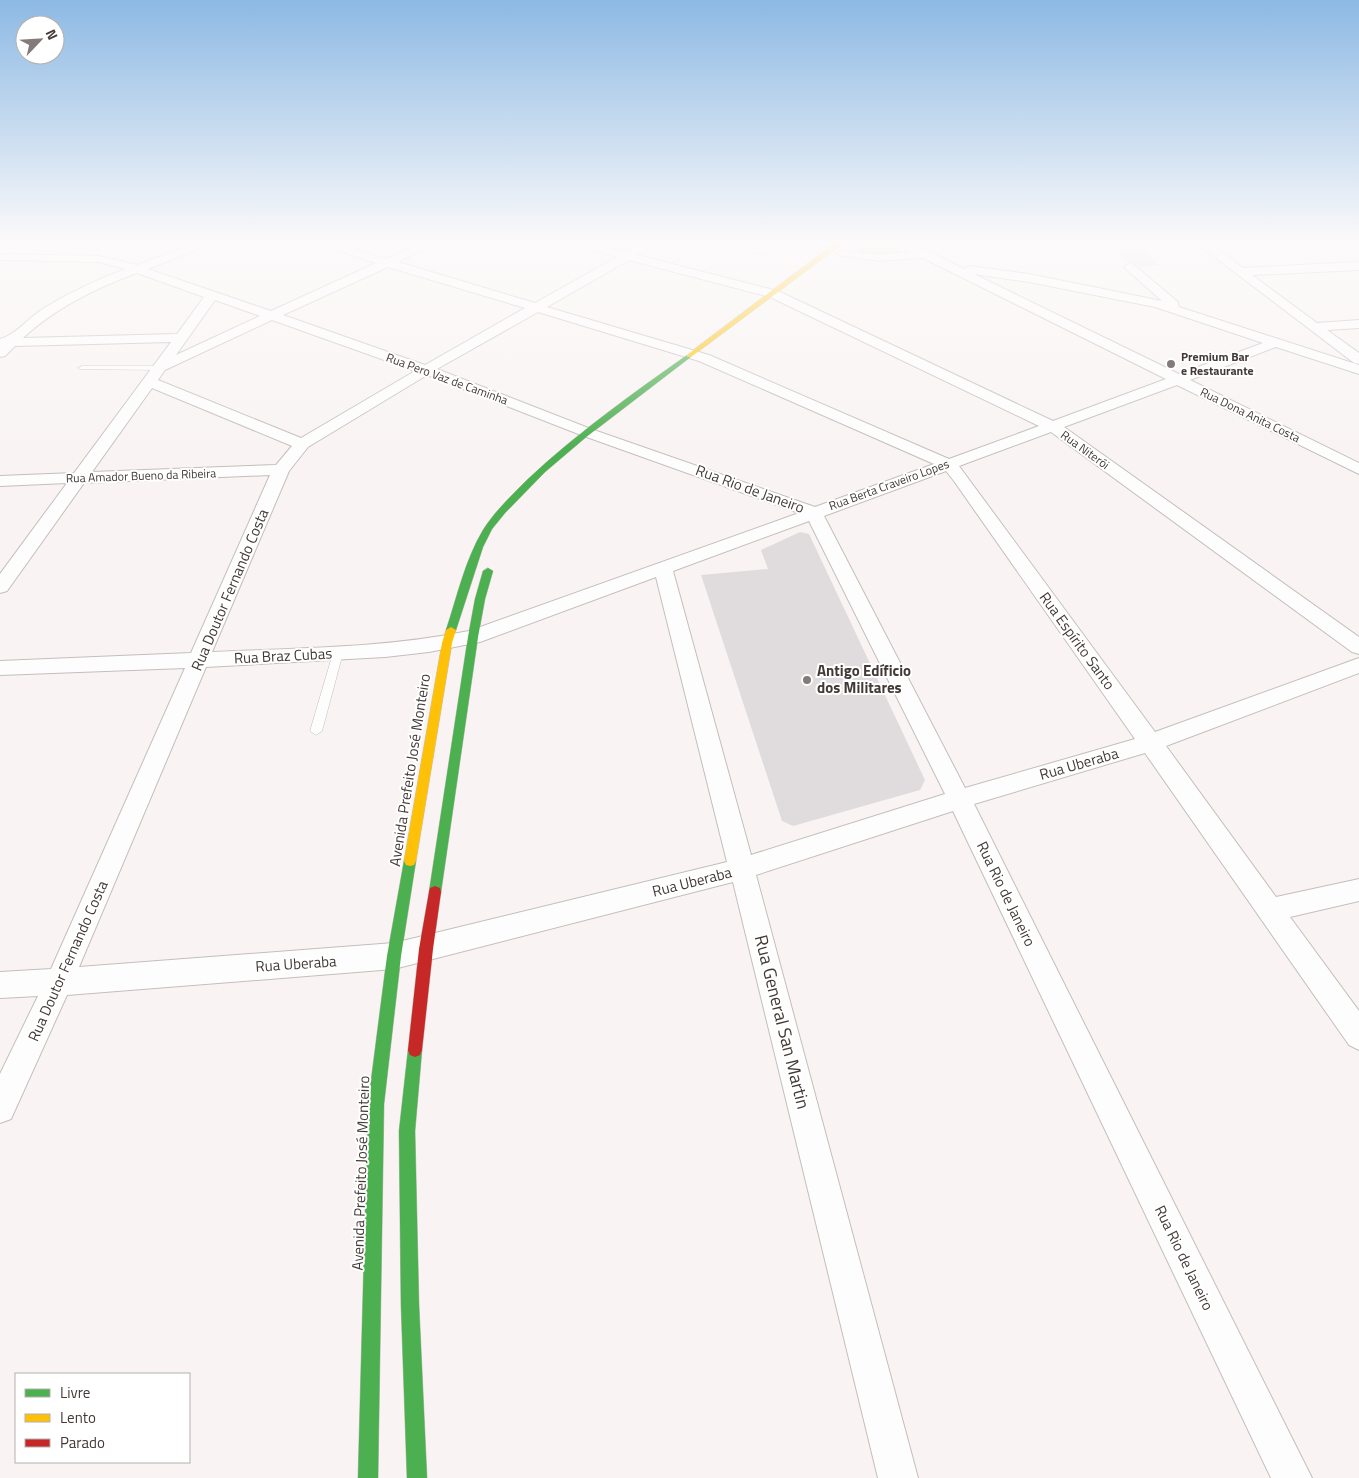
<svg xmlns="http://www.w3.org/2000/svg" width="1359" height="1478" viewBox="0 0 1359 1478" font-family="'Titillium Web',sans-serif">
	<style>
		.green { fill: #d0e3ce }
		.building { fill: #e0dcde }
		.lines { fill: none; stroke-linecap: round; stroke-linejoin: round }
		.lane-casing { stroke: #c4bebb; stroke-width: 1 }
		.street-casing { stroke: #c4bebb; stroke-width: 2 }
		.fast-casing { stroke: #c4bebb; stroke-width: 1 }
		.slow-casing { stroke: #c4bebb; stroke-width: 1 }
		.jam-casing { stroke: #c4bebb; stroke-width: 1 }
		.lane { fill: #fefdfd; fill-rule: evenodd }
		.street { fill: #fefdfd; fill-rule: evenodd }
		.fast { fill: #4caf50; fill-rule: evenodd }
		.slow { fill: #ffc107; fill-rule: evenodd }
		.jam { fill: #c62828; fill-rule: evenodd }
		.poi-dot { fill: #837b79; stroke: #fff; stroke-width: 2 }
		.labels { text-anchor: middle; stroke-width: 4; stroke-linejoin: round; paint-order: stroke }
		.far-poi-label { font-size: 12px; font-weight: bold; fill: #433a37; stroke: #fff; text-anchor: start }
		.far-street-label { font-size: 12px; fill: #433a37; stroke: #fff }
		.street-label { font-size: 15px; fill: #433a37; stroke: #fff }
		.poi-label { font-size: 15px; font-weight: bold; fill: #433a37; stroke: #fff; text-anchor: start }
		.near-street-label { font-size: 18px; fill: #433a37; stroke: #fff }
	</style>
	<rect width="100%" height="100%" fill="#f9f4f3"/>
	<path class="green" d="M 869,242 L 886,242 L 901,251 L 898,254 L 866,255 L 858,250 Z"/>
	<g class="building">
		<path d="M 1105,242 L 1132,242 L 1160,265 L 1139,267 L 1131,261 L 1128,262 Z"/>
		<path d="M 800,532 L 809,534 L 925,780 L 920,790 L 793,826 L 782,821 L 701,575 L 768,569 L 761,550 Z"/>
	</g>
	<g class="lines">
		<defs>
			<g id="lane">
				<path d="M 716,242 L 728,242 L 767,253 L 764,255 Z"/>
				<path d="M 82,366 L 159,366 L 163,368 L 159,370 L 80,369 L 78,368 Z"/>
				<path d="M 338,649 L 343,653 L 322,731 L 316,735 L 310,731 L 333,653 Z"/>
			</g>
			<g id="street">
				<path d="M 199,242 L 216,242 L 148,269 L 271,311 L 376,263 L 313,242 L 331,242 L 386,259 L 422,242 L 437,242 L 398,262 L 535,303 L 617,257 L 569,244 L 568,242 L 588,242 L 626,252 L 643,242 L 657,242 L 637,255 L 778,291 L 1053,421 L 1166,379 L 923,258 L 880,261 L 839,255 L 837,253 L 839,251 L 880,255 L 911,252 L 894,242 L 909,242 L 964,269 L 969,266 L 1029,274 L 1162,301 L 1126,269 L 1124,267 L 1130,263 L 1134,265 L 1178,302 L 1179,307 L 1359,365 L 1359,374 L 1276,347 L 1190,380 L 1359,463 L 1359,474 L 1177,385 L 1064,427 L 1359,637 L 1359,654 L 1352,652 L 1051,432 L 959,466 L 1155,732 L 1359,658 L 1359,673 L 1166,746 L 1276,897 L 1359,879 L 1359,901 L 1290,917 L 1359,1011 L 1359,1050 L 1349,1045 L 1145,753 L 974,804 L 1312,1478 L 1271,1478 L 953,811 L 756,875 L 918,1478 L 878,1478 L 733,882 L 394,969 L 67,995 L 11,1119 L 0,1123 L 0,1074 L 38,996 L 0,998 L 0,972 L 51,969 L 185,668 L 0,675 L 0,661 L 191,653 L 270,475 L 84,483 L 7,591 L 0,593 L 0,574 L 67,483 L 0,486 L 0,476 L 74,473 L 171,342 L 15,346 L 5,356 L 0,357 L 0,339 C 15,335 28,319 41,310 C 68,293 96,280 126,269 L 99,262 L 0,260 L 0,254 L 99,256 L 137,265 ZM 629,260 L 770,297 L 1039,426 L 949,459 L 709,355 L 547,307 ZM 388,267 L 525,308 L 425,365 L 283,315 ZM 137,273 L 204,297 L 177,334 L 23,338 C 55,308 96,288 137,273 ZM 974,274 L 1029,282 L 1155,307 L 1263,343 L 1179,374 ZM 215,300 L 260,316 L 176,355 ZM 538,312 L 699,361 L 934,464 L 815,507 L 591,429 L 437,369 ZM 272,320 L 415,371 L 301,438 L 158,380 L 165,370 ZM 427,375 L 581,435 L 799,513 L 469,631 C 385,648 298,648 212,652 L 289,471 L 308,447 ZM 152,388 L 292,446 L 276,465 L 92,472 ZM 946,471 L 954,481 L 1135,739 L 965,788 L 824,516 ZM 809,521 L 945,794 L 751,855 L 673,571 ZM 656,577 L 727,862 L 394,943 L 79,967 L 206,667 L 385,657 L 429,652 L 480,642 Z"/>
				<path d="M 1195,242 L 1208,242 L 1243,268 L 1359,262 L 1359,270 L 1252,275 L 1317,323 L 1359,320 L 1359,328 L 1327,330 L 1359,353 L 1359,364 L 1354,363 Z"/>
			</g>
			<g id="fast">
				<path d="M 687,355 L 692,356 L 585,438 L 545,472 L 505,513 L 492,529 L 483,547 L 456,630 L 451,633 L 447,632 L 446,630 C 457,597 465,560 483,530 C 495,511 512,495 528,479 C 577,433 632,394 687,355 Z"/>
				<path d="M 488,568 L 493,571 L 485,599 L 478,637 L 441,892 L 440,896 L 435,898 L 430,896 L 429,892 L 468,637 L 475,599 L 483,571 Z"/>
				<path d="M 410,856 L 414,857 L 416,861 L 401,956 L 384,1104 L 378,1478 L 358,1478 L 368,1104 L 387,956 L 404,861 L 406,857 Z"/>
				<path d="M 415,1043 L 420,1045 L 422,1050 L 415,1131 L 419,1305 L 427,1478 L 407,1478 L 401,1305 L 399,1131 L 408,1050 L 410,1045 Z"/>
			</g>
			<g id="slow">
				<path d="M 836,242 L 845,242 L 691,357 L 687,357 L 687,355 Z"/>
				<path d="M 451,627 L 456,630 L 452,643 L 416,861 L 414,865 L 410,866 L 406,865 L 404,861 L 442,643 L 446,630 Z"/>
			</g>
			<path id="jam" d="M 435,886 L 440,888 L 441,892 L 433,949 L 422,1050 L 420,1055 L 415,1057 L 410,1055 L 408,1050 L 419,949 L 429,892 L 430,888 Z"/>
		</defs>
		<use href="#lane" class="lane-casing"/>
		<use href="#street" class="street-casing"/>
		<use href="#fast" class="fast-casing"/>
		<use href="#slow" class="slow-casing"/>
		<use href="#jam" class="jam-casing"/>
		<use href="#lane" class="lane"/>
		<use href="#street" class="street"/>
		<use href="#fast" class="fast"/>
		<use href="#slow" class="slow"/>
		<use href="#jam" class="jam"/>
	</g>
	<linearGradient id="sky" x2="0" y2="1"><stop stop-color="#8db9e4"/><stop offset="0.54" stop-color="#fcfafa"/><stop offset="1" stop-color="#fcfafa" stop-opacity="0"/></linearGradient>
	<rect width="1359" height="449" fill="url(#sky)"/>
	<g class="poi-dot">
		<circle cx="1171" cy="364" r="5"/>
		<circle cx="807" cy="680" r="5"/>
	</g>
	<g class="labels">
		<g class="far-poi-label">
			<text x="1181" y="361">Premium Bar<tspan x="1181" dy="14">e Restaurante</tspan></text>
		</g>
		<g class="far-street-label">
			<text transform="translate(447 379) rotate(20)" y="4">Rua Pero Vaz de Caminha</text>
			<text transform="translate(1250 415) rotate(26)" y="4">Rua Dona Anita Costa</text>
			<text transform="translate(1085 450) rotate(36)" y="4">Rua Niterói</text>
			<text transform="translate(141 476) rotate(-2)" y="4">Rua Amador Bueno da Ribeira</text>
			<text transform="translate(889 485) rotate(-20)" y="4">Rua Berta Craveiro Lopes</text>
		</g>
		<g class="street-label">
			<text transform="translate(750 489) rotate(20)" y="5">Rua Rio de Janeiro</text>
			<text transform="translate(230 590) rotate(-67)" y="5">Rua Doutor Fernando Costa</text>
			<text transform="translate(1077 641) rotate(54)" y="5">Rua Espírito Santo</text>
			<text transform="translate(283 656) rotate(-3)" y="5">Rua Braz Cubas</text>
			<text transform="translate(1079 764) rotate(-16)" y="5">Rua Uberaba</text>
			<text transform="translate(410 770) rotate(-81)" y="5">Avenida Prefeito José Monteiro</text>
			<text transform="translate(692 882) rotate(-14)" y="5">Rua Uberaba</text>
			<text transform="translate(1006 894) rotate(64)" y="5">Rua Rio de Janeiro</text>
			<text transform="translate(68 961) rotate(-66)" y="5">Rua Doutor Fernando Costa</text>
			<text transform="translate(296 964) rotate(-4)" y="5">Rua Uberaba</text>
			<text transform="translate(361 1173) rotate(-88)" y="5">Avenida Prefeito José Monteiro</text>
			<text transform="translate(1184 1258) rotate(64)" y="5">Rua Rio de Janeiro</text>
		</g>
		<g class="poi-label">
			<text x="817" y="676">Antigo Edíficio<tspan x="817" dy="17">dos Militares</tspan></text>
		</g>
		<g class="near-street-label">
			<text transform="translate(782 1022) rotate(76)" y="6">Rua General San Martin</text>
		</g>
	</g>
	<rect x="15" y="1373" width="175" height="90" fill="#ffffff" stroke="#b4b0af"/>
	<rect x="25" y="1389" width="25" height="8" fill="#4caf50" stroke="#b4b0af"/>
	<text x="60" y="1398" font-size="15" fill="#433a37">Livre</text>
	<rect x="25" y="1414" width="25" height="8" fill="#ffc107" stroke="#b4b0af"/>
	<text x="60" y="1423" font-size="15" fill="#433a37">Lento</text>
	<rect x="25" y="1439" width="25" height="8" fill="#c62828" stroke="#b4b0af"/>
	<text x="60" y="1448" font-size="15" fill="#433a37">Parado</text>
	<g transform="translate(40 40) rotate(65)"><circle r="24" fill="#ffffff" stroke="#b4b0af"/>
	<path d="M0-4L9 19L0 12L-9 19Z" fill="#837b79"/>
	<text y="-8" font-size="14" font-weight="bold" text-anchor="middle" fill="#433a37">N</text>
	</g>
</svg>
